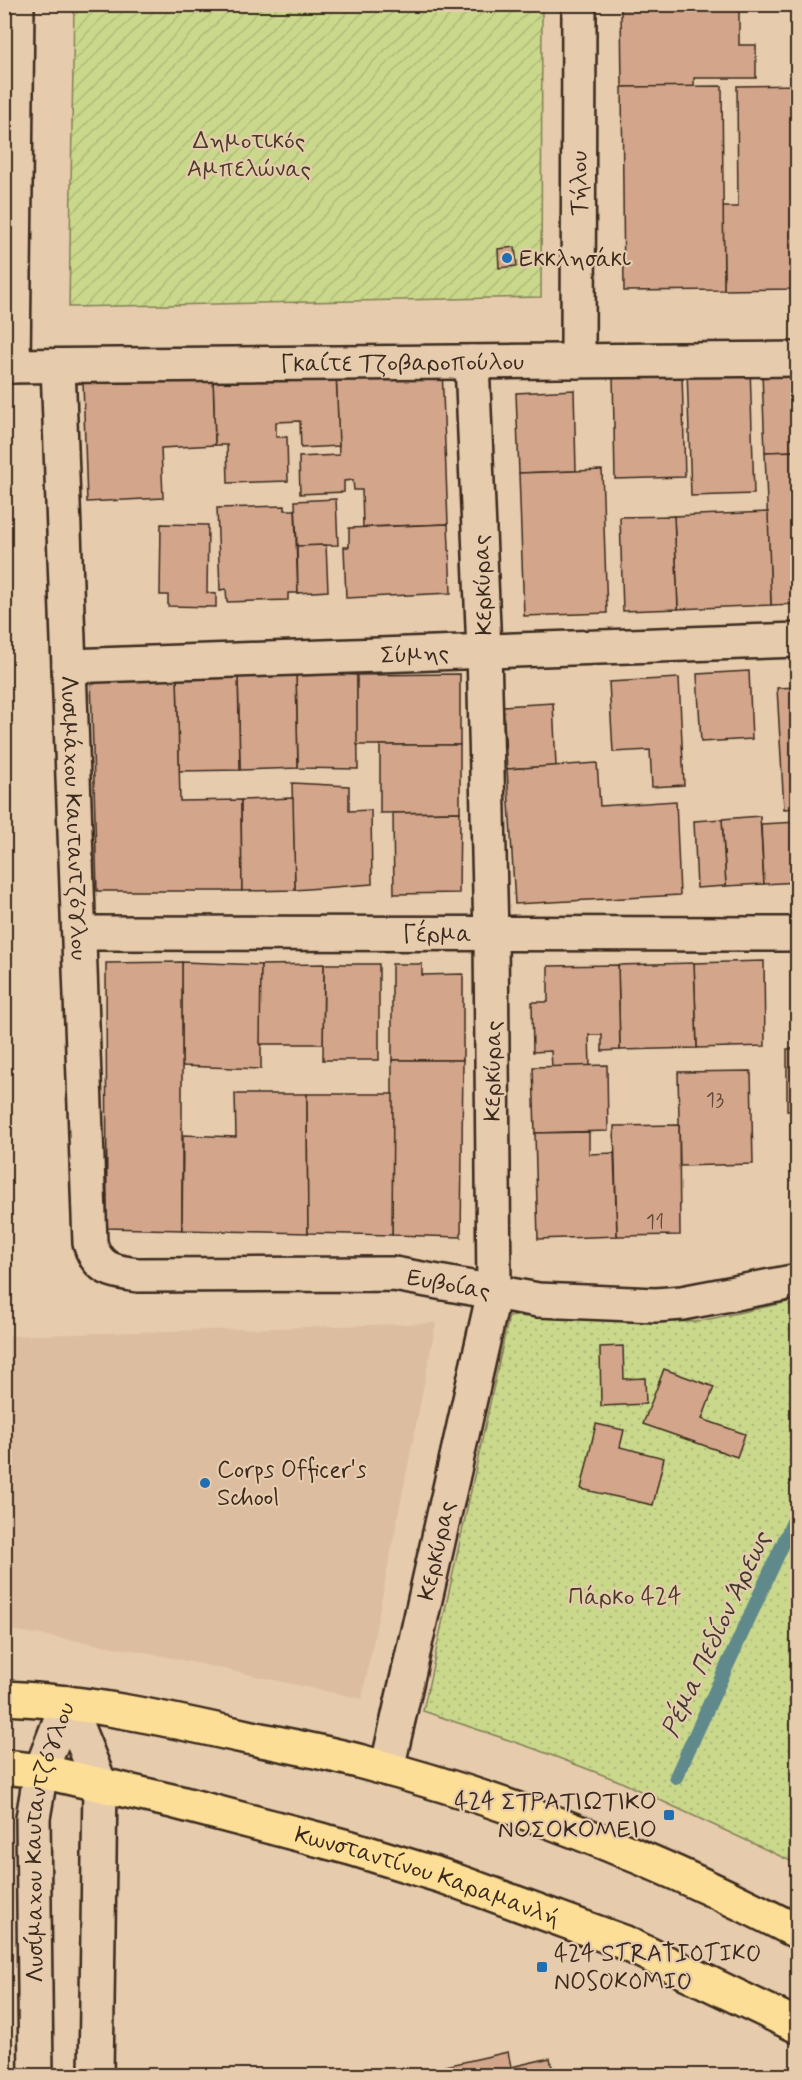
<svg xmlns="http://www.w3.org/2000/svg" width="802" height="2080" viewBox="0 0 802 2080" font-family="Mynerve,sans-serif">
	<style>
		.built { fill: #ddbda0 }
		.park { fill: url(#park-dots); stroke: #828155; stroke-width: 1.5 }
		.garden { fill: url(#garden-furrows); stroke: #828155; stroke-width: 1.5 }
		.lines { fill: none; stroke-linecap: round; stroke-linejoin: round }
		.stream { stroke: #60898c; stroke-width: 14 }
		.building { fill: #d3a68b; stroke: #3b2a1e; stroke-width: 1.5 }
		.minor-casing { stroke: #3b2a1e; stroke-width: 38 }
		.major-casing { stroke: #3b2a1e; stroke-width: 38 }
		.minor { stroke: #e6cbad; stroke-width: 33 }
		.major { stroke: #fdde96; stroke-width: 33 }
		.poi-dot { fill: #1f6fb2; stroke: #e6cbad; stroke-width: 2 }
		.labels { text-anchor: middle; stroke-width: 4.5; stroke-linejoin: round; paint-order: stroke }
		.number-label { font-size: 21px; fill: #614939 }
		.park-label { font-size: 24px; fill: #493b29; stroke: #e6cbad }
		.street-label { font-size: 24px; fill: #3b2a1e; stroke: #e6cbad }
		.poi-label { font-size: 24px; fill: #3b2a1e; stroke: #e6cbad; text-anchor: start }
		.water-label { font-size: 26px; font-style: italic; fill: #413a30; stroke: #e6cbad }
	</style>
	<defs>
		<pattern id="park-dots" width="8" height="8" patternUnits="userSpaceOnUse" patternTransform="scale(1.5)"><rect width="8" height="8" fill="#cad88c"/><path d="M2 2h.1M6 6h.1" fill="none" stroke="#aeba78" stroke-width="1.8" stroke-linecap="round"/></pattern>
		<pattern id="garden-furrows" width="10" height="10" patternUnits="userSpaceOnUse" patternTransform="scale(1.5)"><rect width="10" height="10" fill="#cad88c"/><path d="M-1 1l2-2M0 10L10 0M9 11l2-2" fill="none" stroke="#aeba78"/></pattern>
	</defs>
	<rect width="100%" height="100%" fill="#e6cbad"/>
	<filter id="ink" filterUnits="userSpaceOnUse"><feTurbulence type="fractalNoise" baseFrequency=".0167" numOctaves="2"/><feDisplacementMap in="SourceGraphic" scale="12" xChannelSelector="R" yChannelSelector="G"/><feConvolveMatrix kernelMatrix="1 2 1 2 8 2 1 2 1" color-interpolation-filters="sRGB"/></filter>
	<g filter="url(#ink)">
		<path class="built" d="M 436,1323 L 362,1699 L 149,1653 L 5,1629 L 5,1336 Z"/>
		<path class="park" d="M 797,1300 L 797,1864 L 619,1781 L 535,1749 L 423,1711 L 509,1316 L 696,1322 Z"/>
		<path class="garden" d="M 74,5 L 542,5 L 541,297 L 69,307 Z"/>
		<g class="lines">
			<path class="stream" d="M 676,1777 L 798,1511"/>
		</g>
		<g class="building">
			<path d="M 621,4 L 730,4 L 730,8 L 621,9 Z"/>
			<path d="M 739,7 L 739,45 L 756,45 L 756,78 L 694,78 L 694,87 L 622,87 L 621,9 Z"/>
			<path d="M 798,85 L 798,289 L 724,290 L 723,207 L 738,207 L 737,86 Z"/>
			<path d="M 722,86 L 724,290 L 624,291 L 622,87 Z"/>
			<path d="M 515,247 L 517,266 L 499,268 L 498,249 Z"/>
			<path d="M 442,367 L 448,524 L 363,527 L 362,490 L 354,490 L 353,480 L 344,481 L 344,492 L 300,494 L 299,457 L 339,455 L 336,372 Z"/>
			<path d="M 750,367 L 754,494 L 691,496 L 687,369 Z"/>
			<path d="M 798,371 L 798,451 L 765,452 L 762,373 Z"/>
			<path d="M 336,372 L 339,446 L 301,448 L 300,421 L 276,422 L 276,437 L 287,437 L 288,481 L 228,483 L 227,445 L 215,445 L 213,377 Z"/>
			<path d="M 682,374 L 685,477 L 615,479 L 613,375 Z"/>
			<path d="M 213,377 L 215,445 L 161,448 L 163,498 L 87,502 L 83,382 Z"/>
			<path d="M 574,390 L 576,471 L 519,473 L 516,393 Z"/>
			<path d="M 798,451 L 798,604 L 771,605 L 765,452 Z"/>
			<path d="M 602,470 L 607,613 L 524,616 L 519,473 Z"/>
			<path d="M 336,499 L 338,545 L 297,546 L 295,501 Z"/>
			<path d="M 285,506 L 285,510 L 295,510 L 298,593 L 288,593 L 288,600 L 227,602 L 226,589 L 220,590 L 217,508 Z"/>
			<path d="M 768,512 L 771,605 L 678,609 L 674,516 Z"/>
			<path d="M 674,516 L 678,609 L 623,611 L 620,517 Z"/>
			<path d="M 161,524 L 208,525 L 207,593 L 216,594 L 216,607 L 168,606 L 168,595 L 160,595 Z"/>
			<path d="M 448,524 L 451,593 L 346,598 L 344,547 L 349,547 L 349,528 Z"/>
			<path d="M 326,545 L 328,591 L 298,593 L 297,546 Z"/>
			<path d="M 749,671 L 752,739 L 701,742 L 697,674 Z"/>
			<path d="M 296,673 L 357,675 L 358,769 L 298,768 Z"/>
			<path d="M 296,673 L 298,768 L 240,770 L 238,674 Z"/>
			<path d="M 238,674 L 240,770 L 179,771 L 177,676 Z"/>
			<path d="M 460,674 L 460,745 L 357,745 L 357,675 Z"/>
			<path d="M 177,676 L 180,801 L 241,800 L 242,891 L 97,891 L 91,678 Z"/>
			<path d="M 679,678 L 684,785 L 652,787 L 650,750 L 613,752 L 609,682 Z"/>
			<path d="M 798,687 L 798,808 L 784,809 L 777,688 Z"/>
			<path d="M 553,703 L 556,766 L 507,769 L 503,706 Z"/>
			<path d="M 380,745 L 460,745 L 460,812 L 380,813 Z"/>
			<path d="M 597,763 L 600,806 L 676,801 L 680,895 L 515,904 L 507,769 Z"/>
			<path d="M 292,783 L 349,786 L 349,811 L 371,810 L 372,884 L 295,890 Z"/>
			<path d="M 293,798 L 295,890 L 242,891 L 241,800 Z"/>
			<path d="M 460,812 L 459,893 L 394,894 L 393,813 Z"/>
			<path d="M 760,816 L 764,884 L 726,886 L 722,819 Z"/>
			<path d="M 722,819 L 726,886 L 697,888 L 694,821 Z"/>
			<path d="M 798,822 L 798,882 L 764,884 L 761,824 Z"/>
			<path d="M 764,961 L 765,1046 L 697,1048 L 694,963 Z"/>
			<path d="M 182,962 L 261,965 L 261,1069 L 182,1066 Z"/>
			<path d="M 182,962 L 182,1230 L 107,1228 L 106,963 Z"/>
			<path d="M 694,963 L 697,1048 L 620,1050 L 618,965 Z"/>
			<path d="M 324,964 L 379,964 L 379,1060 L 323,1060 Z"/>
			<path d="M 324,964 L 323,1044 L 260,1044 L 261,965 Z"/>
			<path d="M 392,964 L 422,964 L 422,975 L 463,974 L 463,1060 L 392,1060 Z"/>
			<path d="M 618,965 L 620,1050 L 602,1051 L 602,1035 L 589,1035 L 590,1066 L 552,1067 L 551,1051 L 533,1052 L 532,1002 L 548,1002 L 548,966 Z"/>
			<rect x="787" y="1049" width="11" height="62"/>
			<path d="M 392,1060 L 463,1060 L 461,1237 L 392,1235 Z"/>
			<path d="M 607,1065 L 608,1131 L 535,1133 L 533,1067 Z"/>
			<path d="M 751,1071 L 753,1164 L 680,1166 L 678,1072 Z"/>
			<path d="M 235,1094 L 307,1094 L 308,1233 L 182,1230 L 183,1135 L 236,1137 Z"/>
			<path d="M 307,1094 L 393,1094 L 392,1235 L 308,1233 Z"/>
			<path d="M 679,1125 L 680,1235 L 617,1236 L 614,1126 Z"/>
			<path d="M 589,1132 L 589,1154 L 614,1153 L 617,1236 L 538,1239 L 535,1133 Z"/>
			<path d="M 623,1346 L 624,1379 L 645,1378 L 646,1404 L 601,1406 L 600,1347 Z"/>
			<path d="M 664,1369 L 714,1387 L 702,1419 L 745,1434 L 737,1457 L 643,1424 Z"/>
			<path d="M 596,1424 L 624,1430 L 620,1447 L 664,1458 L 653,1505 L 581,1489 Z"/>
			<path d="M 508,2052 L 511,2067 L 550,2058 L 554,2076 L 448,2076 L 446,2066 Z"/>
		</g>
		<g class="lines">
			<defs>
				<g id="minor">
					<path id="s1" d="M 578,361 L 579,4"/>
					<path id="s2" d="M 4,366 L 798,359"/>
					<path d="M 13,366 L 17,4"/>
					<path id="s3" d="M 58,366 L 90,1243 C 97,1269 113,1272 138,1275 L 394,1274 L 538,1300 L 656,1305 L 682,1303 L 798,1281"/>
					<path id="s4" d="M 69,666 L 798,640"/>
					<path id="s5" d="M 79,933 L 798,934"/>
					<path d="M 67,1703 L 100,1784 L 96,2076"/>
					<path id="s6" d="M 387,1769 L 494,1292 L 491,934 L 484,651 L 472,362"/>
					<path id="s7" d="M 36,2076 L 33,1818 L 41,1771 L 67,1703"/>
				</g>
				<g id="major">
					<path d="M 4,1698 C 86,1701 167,1719 247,1737 C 285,1745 324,1752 362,1762 C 512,1801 659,1860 798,1932"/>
					<path id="s8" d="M 4,1767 L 41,1771 L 176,1802 L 351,1848 L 445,1877 L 623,1942 L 798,2026"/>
				</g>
			</defs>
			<use href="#minor" class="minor-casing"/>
			<use href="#major" class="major-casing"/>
			<use href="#minor" class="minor"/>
			<use href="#major" class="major"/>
		</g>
	</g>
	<g class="poi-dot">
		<circle cx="507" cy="258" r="6"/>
		<circle cx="205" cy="1483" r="6"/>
		<rect x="663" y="1809" width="12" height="12" rx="3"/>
		<rect x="536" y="1961" width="12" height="12" rx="3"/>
	</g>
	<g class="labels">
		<g class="number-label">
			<text x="715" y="1106">13</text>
			<text x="655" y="1228">11</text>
		</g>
		<g class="park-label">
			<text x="249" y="148">Δημοτικός<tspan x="249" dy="28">Αμπελώνας</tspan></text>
			<text x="625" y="1604">Πάρκο 424</text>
		</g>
		<g class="street-label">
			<text dy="8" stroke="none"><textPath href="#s1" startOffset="178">Τήλου</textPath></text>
			<text dy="8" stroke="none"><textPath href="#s2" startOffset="398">Γκαίτε Τζοβαροπούλου</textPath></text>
			<text transform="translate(482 585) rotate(-92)" y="8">Κερκύρας</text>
			<text dy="8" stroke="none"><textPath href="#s4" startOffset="346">Σύμης</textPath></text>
			<text dy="8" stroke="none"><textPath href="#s3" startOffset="452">Λυσιμάχου Καυταντζόγλου</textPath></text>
			<text dy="8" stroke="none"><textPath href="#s5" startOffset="358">Γέρμα</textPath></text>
			<text transform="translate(492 1071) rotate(-90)" y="8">Κερκύρας</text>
			<text dy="8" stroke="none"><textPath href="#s3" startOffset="1252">Ευβοίας</textPath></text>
			<text dy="8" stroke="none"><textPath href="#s6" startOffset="224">Κερκύρας</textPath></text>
			<text dy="8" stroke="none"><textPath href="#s7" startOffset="236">Λυσίμαχου Καυταντζόγλου</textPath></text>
			<text dy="8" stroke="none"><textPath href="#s8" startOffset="438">Κωνσταντίνου Καραμανλή</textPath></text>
		</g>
		<g class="poi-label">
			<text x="519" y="266">Εκκλησάκι</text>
			<text x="217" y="1477">Corps Officer's<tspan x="217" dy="28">School</tspan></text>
			<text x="657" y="1809" text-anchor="end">424 ΣΤΡΑΤΙΩΤΙΚΟ<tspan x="657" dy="28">ΝΟΣΟΚΟΜΕΙΟ</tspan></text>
			<text x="554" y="1961">424 STRATIOTIKO<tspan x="554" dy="28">NOSOKOMIO</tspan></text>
		</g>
		<g class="water-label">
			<text transform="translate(715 1634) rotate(-65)" y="9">Ρέμα Πεδίον Άρεως</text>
		</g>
	</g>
	<rect width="802" height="2080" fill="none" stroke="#e6cbad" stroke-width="24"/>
	<rect x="12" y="12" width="778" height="2056" fill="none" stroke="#3b2a1e" stroke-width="2" filter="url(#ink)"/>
</svg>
